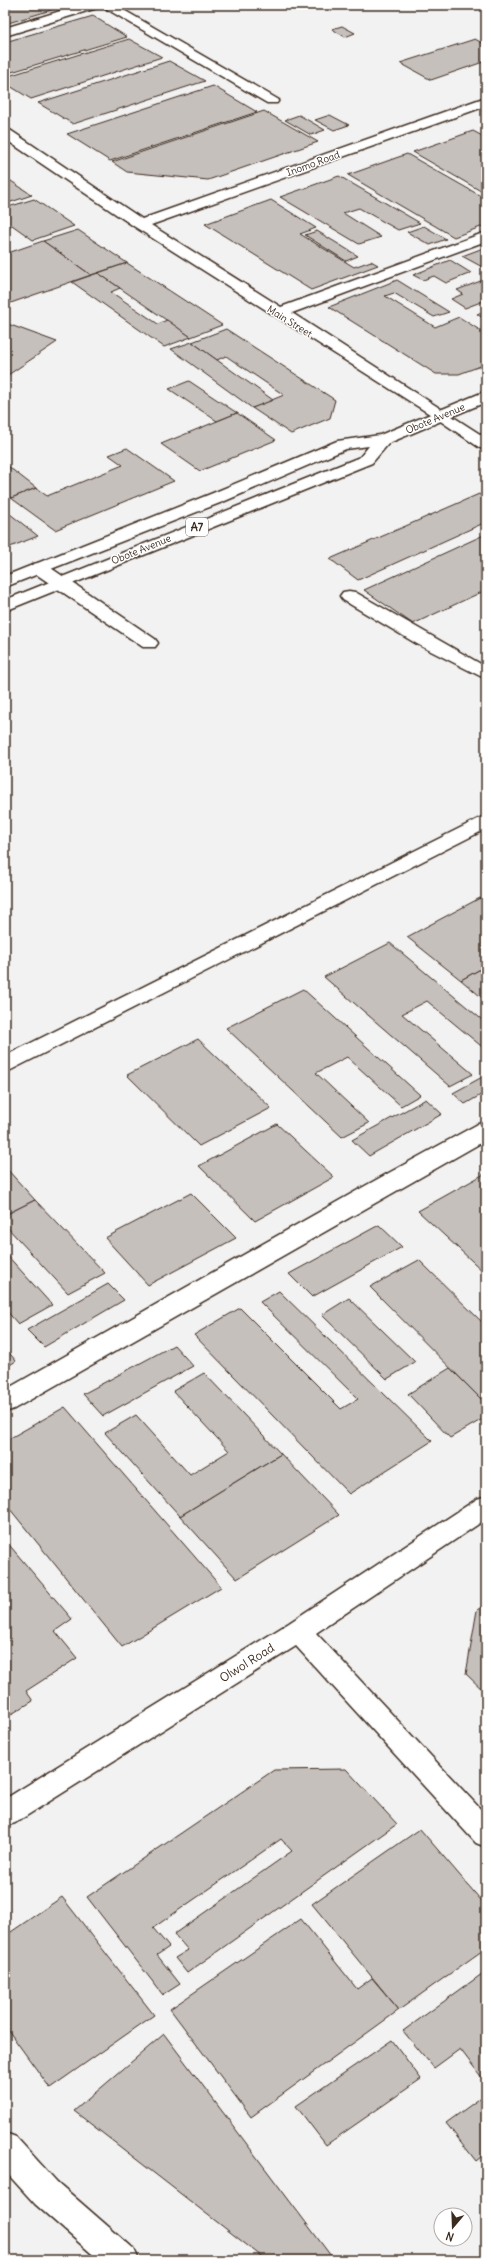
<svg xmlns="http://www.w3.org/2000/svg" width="491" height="2265" viewBox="0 0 491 2265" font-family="Delius,sans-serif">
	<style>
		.building { fill: #c6c0bd; stroke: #3b2a1e }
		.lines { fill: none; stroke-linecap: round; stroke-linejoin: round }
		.minor-casing { stroke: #3b2a1e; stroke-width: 3 }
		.major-casing { stroke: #3b2a1e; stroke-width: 3 }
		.minor { fill: #fff; fill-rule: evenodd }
		.major { fill: #fff; fill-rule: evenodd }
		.labels { text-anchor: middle; stroke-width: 3; stroke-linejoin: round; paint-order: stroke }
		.far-street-label { font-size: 10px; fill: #3b2a1e; stroke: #fff }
		.shield { fill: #fff; stroke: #766a62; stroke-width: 1 }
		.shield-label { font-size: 11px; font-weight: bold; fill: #3b2a1e }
		.street-label { font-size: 12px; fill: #3b2a1e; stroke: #fff }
	</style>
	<rect width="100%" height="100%" fill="#f3f2f2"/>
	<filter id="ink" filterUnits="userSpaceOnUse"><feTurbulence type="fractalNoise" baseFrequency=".025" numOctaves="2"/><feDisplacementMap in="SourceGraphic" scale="8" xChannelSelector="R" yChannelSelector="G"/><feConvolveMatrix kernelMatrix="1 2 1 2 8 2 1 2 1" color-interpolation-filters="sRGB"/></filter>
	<g filter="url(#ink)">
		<g class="building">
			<path d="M 5,5 L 68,5 L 5,24 Z"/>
			<path d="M 93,16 L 127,37 L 5,74 L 5,42 Z"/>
			<path d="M 342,26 L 355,33 L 345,37 L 332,29 Z"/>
			<path d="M 129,39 L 162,57 L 31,99 L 5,83 L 5,77 Z"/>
			<path d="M 475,39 L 486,45 L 486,61 L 431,80 L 400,63 Z"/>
			<path d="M 169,61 L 205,81 L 73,124 L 38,103 Z"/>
			<path d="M 213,86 L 257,112 L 110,161 L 67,134 Z"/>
			<path d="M 264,111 L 318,142 L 208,180 L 127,172 L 112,162 Z"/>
			<path d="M 299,115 L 325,130 L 311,135 L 285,120 Z"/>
			<path d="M 330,115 L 349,125 L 334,130 L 315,120 Z"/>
			<path d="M 473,131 L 486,138 L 486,194 L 413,152 Z"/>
			<path d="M 407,154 L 486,199 L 486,225 L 454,237 L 348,175 Z"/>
			<path d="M 339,176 L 420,223 L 398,230 L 359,208 L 343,213 L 381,237 L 359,244 L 280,197 Z"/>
			<path d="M 5,177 L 32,195 L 5,204 Z"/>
			<path d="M 34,199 L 74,226 L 33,240 L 12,225 L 5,228 L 5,208 Z"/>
			<path d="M 271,200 L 316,228 L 300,234 L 354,267 L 371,261 L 378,265 L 311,290 L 205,224 Z"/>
			<path d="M 424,226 L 446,239 L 430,245 L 407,232 Z"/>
			<path d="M 78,230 L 127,263 L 91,275 L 43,241 Z"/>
			<path d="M 317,231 L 358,256 L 346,261 L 305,235 Z"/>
			<path d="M 43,241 L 91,275 L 5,305 L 5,254 Z"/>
			<path d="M 486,247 L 486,269 L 462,256 Z"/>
			<path d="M 450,260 L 471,273 L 446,283 L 434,276 L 423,280 L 413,275 Z"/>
			<path d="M 127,263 L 222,325 L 191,337 L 98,273 Z"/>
			<path d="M 98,273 L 120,288 L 111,292 L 158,324 L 167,320 L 191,337 L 164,347 L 72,282 Z"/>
			<path d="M 486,279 L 486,300 L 465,308 L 451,299 L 463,294 L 457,290 Z"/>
			<path d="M 397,280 L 449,312 L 434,317 L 394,293 L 385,296 L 435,327 L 459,317 L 486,334 L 486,364 L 459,374 L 436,374 L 329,307 Z"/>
			<path d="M 486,311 L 486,320 L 477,314 Z"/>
			<path d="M 5,323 L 57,342 L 5,377 Z"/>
			<path d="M 226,329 L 335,400 L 330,418 L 291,434 L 252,408 L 284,395 L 226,356 L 217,360 L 192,342 Z"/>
			<path d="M 192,342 L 217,360 L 273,400 L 252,408 L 171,349 Z"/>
			<path d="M 189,381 L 237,413 L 217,421 L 169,389 Z"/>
			<path d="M 237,413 L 276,440 L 200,471 L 161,444 Z"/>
			<path d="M 127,448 L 174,481 L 55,530 L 11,498 L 36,488 L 47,496 L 123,465 L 109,455 Z"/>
			<path d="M 5,464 L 36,488 L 11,498 L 5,494 Z"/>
			<path d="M 479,494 L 486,499 L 486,522 L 358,580 L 330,559 Z"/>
			<path d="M 5,510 L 38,536 L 5,549 Z"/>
			<path d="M 486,534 L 486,590 L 413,624 L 364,590 Z"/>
			<path d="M 480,898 L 486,902 L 486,966 L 461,980 L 407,937 Z"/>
			<path d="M 390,943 L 486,1023 L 486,1050 L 427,1001 L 402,1014 L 473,1074 L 450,1086 L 324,977 Z"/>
			<path d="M 486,966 L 486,1001 L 461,980 Z"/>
			<path d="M 303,989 L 420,1095 L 401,1106 L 347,1057 L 316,1073 L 369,1123 L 342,1137 L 226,1028 Z"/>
			<path d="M 198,1039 L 271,1108 L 199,1146 L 127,1075 Z"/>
			<path d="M 486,1075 L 486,1092 L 465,1104 L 453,1093 Z"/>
			<path d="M 426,1099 L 442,1114 L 369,1156 L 352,1140 Z"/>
			<path d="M 277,1124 L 334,1177 L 255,1221 L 199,1166 Z"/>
			<path d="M 5,1167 L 35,1200 L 5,1215 Z"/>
			<path d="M 486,1173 L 486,1274 L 418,1211 Z"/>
			<path d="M 191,1193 L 236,1238 L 148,1285 L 105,1238 Z"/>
			<path d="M 35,1200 L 105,1273 L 68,1293 L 5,1225 L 5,1215 Z"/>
			<path d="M 379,1225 L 402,1247 L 312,1297 L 289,1274 Z"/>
			<path d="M 5,1253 L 52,1305 L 18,1324 L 5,1309 Z"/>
			<path d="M 419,1260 L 486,1326 L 486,1404 L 370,1287 Z"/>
			<path d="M 108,1284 L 124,1300 L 44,1347 L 27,1330 Z"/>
			<path d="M 279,1291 L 432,1441 L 349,1494 L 194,1335 L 240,1308 L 341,1409 L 358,1399 L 260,1302 Z"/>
			<path d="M 349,1298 L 415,1362 L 387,1379 L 322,1315 Z"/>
			<path d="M 174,1345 L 193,1366 L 103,1416 L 83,1394 Z"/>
			<path d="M 5,1348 L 16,1361 L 5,1368 Z"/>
			<path d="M 450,1368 L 486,1404 L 486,1417 L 450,1438 L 408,1394 Z"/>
			<path d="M 204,1373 L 281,1454 L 180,1516 L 105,1433 L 136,1415 L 190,1475 L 229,1451 L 173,1391 Z"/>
			<path d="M 65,1407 L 221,1587 L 122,1647 L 5,1503 L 5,1441 Z"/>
			<path d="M 281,1454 L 339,1515 L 237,1579 L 180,1516 Z"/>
			<path d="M 5,1540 L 72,1619 L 55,1631 L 77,1658 L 26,1691 L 33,1701 L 5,1718 Z"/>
			<path d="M 486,1604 L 486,1693 L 466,1674 L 477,1610 Z"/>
			<path d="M 346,1769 L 397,1824 L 187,1973 L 175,1958 L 188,1950 L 174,1934 L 292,1851 L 281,1839 L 153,1928 L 169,1947 L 157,1955 L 180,1984 L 163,1995 L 87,1897 L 274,1770 Z"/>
			<path d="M 420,1829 L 486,1906 L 486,1948 L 399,2010 L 312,1904 Z"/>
			<path d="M 62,1897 L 154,2015 L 50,2088 L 5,2026 L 5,1936 Z"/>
			<path d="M 301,1919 L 357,1989 L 372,1978 L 399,2010 L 251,2117 L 170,2009 Z"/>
			<path d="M 486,1971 L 486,2083 L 460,2049 L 434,2068 L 403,2031 Z"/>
			<path d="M 164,2034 L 334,2260 L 266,2260 L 74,2111 Z"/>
			<path d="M 392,2040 L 421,2079 L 326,2145 L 296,2106 Z"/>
			<path d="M 486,2094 L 486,2153 L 476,2161 L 446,2123 Z"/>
		</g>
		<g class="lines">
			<defs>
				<g id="minor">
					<path d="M 80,5 L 99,5 L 97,8 L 5,36 L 5,28 Z"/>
					<path d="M 100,5 L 115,5 L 279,100 L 277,103 L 267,103 Z"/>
					<path d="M 486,97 L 486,106 L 151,225 L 281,307 L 486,232 L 486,241 L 292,313 L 486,438 L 486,450 L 480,448 L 436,418 L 135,227 L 5,139 L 5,129 L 10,130 L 142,219 Z"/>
					<path d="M 39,563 L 45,564 L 155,639 L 158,643 L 155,647 L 143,647 L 33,572 L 30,568 L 33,564 Z"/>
					<path d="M 349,591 L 355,592 L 486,667 L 486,679 L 417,644 L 343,600 L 340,596 L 343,592 Z"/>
					<path d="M 486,815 L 486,829 L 5,1073 L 5,1056 Z"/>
					<path d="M 486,1122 L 486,1140 L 14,1409 L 5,1412 L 5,1390 L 365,1186 L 478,1124 Z"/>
					<path d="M 486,1496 L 486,1519 L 316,1633 L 486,1815 L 486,1847 L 476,1843 L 296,1646 L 15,1823 L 5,1826 L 5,1799 L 289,1623 L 477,1499 Z"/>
					<path d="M 5,2133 L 16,2137 L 57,2182 L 134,2249 L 139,2260 L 99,2260 L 35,2204 L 5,2171 Z"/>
				</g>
				<path id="major" d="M 486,391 L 486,402 L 389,443 L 372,463 L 5,611 L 5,600 L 360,457 L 369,446 L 346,449 L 225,501 L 5,587 L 5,576 L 213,493 L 337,441 L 380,435 Z"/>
			</defs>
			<use href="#minor" class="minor-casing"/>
			<use href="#major" class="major-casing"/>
			<use href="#minor" class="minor"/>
			<use href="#major" class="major"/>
		</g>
	</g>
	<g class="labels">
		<g class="far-street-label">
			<text transform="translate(313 163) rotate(-20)" y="4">Inomo Road</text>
			<text transform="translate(290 321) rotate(32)" y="4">Main Street</text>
			<text transform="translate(435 418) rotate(-23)" y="4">Obote Avenue</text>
			<text transform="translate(141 549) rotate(-22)" y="4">Obote Avenue</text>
		</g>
		<rect class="shield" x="186" y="518" width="22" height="18" rx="3"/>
		<g class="shield-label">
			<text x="197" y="531">A7</text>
		</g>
		<g class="street-label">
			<text transform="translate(247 1663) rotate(-32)" y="4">Olwol Road</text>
		</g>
	</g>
	<rect width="491" height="2265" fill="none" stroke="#fff" stroke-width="20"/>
	<rect x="10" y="10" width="471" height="2245" fill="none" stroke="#3b2a1e" stroke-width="1.5" filter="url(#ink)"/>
	<g transform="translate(453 2227) rotate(199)"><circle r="19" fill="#ffffff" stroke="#b1aaa5"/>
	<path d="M0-3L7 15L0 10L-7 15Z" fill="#3b2a1e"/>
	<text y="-6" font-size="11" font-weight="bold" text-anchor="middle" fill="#3b2a1e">N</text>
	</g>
</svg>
